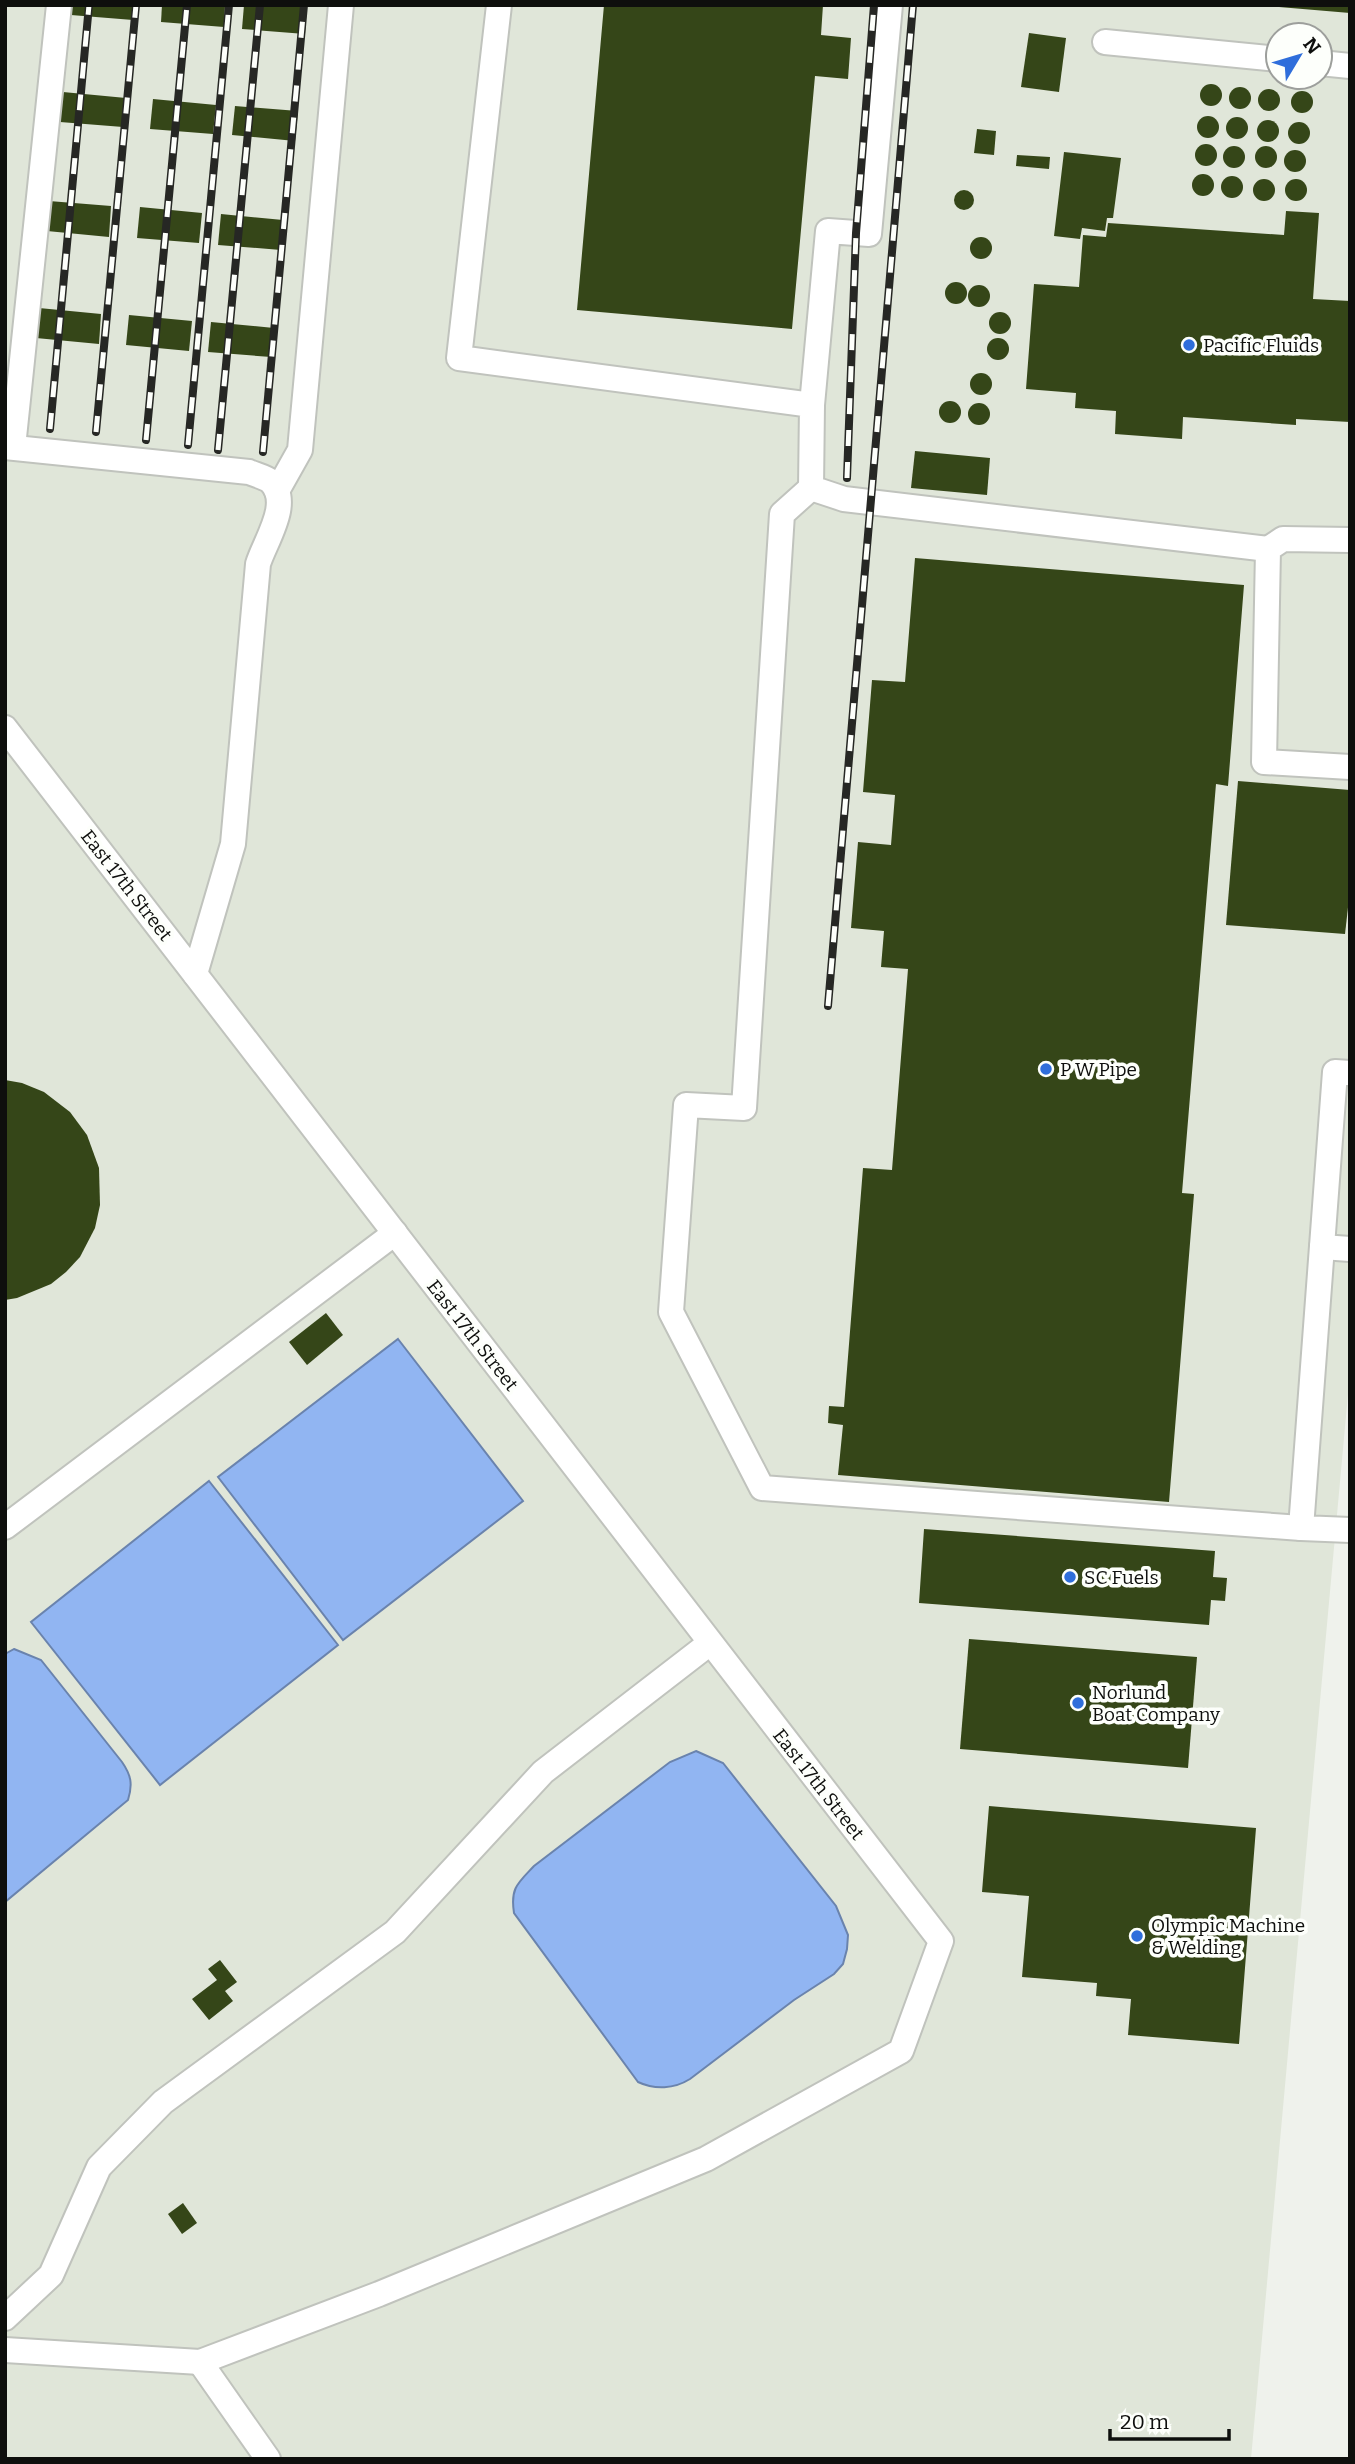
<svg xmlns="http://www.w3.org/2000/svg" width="1355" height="2464" viewBox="0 0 1355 2464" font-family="Bitter,serif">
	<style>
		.built { fill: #e0e6d9; fill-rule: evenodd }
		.water { fill: #91b5f2; stroke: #6a83ad; stroke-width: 2 }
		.building { fill: #354618 }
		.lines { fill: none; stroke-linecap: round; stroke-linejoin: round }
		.lane-casing { stroke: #c0c3bd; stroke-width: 28 }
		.lane { stroke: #fff; stroke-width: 24 }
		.rail-casing { stroke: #262724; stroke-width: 8 }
		.rail { stroke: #fdfffb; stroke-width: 5; stroke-dasharray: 16; stroke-linecap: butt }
		.poi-dot { fill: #2f6edb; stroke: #fdfffb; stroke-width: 2.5 }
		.labels { text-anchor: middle; stroke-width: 7; stroke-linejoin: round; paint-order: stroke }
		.poi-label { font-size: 19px; fill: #0e0f0d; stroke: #fdfffb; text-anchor: start }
		.street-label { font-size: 19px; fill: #0e0f0d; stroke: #fdfffb }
	</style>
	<rect width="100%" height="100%" fill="#eff2ec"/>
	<path class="built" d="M 5,5 L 1350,5 L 1350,1372 L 1251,2459 L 5,2459 ZM 1278,35 L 1320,35 L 1320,77 L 1278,77 Z"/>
	<g class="water">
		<path d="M 398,1339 L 523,1501 L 343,1640 L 218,1477 Z"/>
		<path d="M 209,1481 L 338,1645 L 160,1785 L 31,1622 Z"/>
		<path d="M 14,1649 L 41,1660 L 122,1762 C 131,1775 133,1784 128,1800 L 5,1902 L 5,1654 Z"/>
		<path d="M 696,1751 L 723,1763 L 836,1906 L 848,1935 L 847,1949 L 843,1964 L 834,1974 L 794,2000 L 690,2079 C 674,2089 655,2090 638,2082 L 514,1913 C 510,1888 518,1883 534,1866 L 670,1762 Z"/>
	</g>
	<g class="building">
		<path d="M 71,5 L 135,5 L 133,20 L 71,15 Z"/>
		<path d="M 162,5 L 225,5 L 224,27 L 161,22 Z"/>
		<path d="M 244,5 L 307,5 L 305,34 L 242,29 Z"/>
		<path d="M 604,5 L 823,5 L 821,35 L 851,38 L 848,79 L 815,76 L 792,329 L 577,310 Z"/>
		<path d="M 1279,5 L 1350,5 L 1350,13 L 1279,7 Z"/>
		<path d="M 1029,33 L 1066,38 L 1059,92 L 1021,87 Z"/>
		<circle cx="1211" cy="95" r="11"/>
		<circle cx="1240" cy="98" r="11"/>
		<circle cx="1269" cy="100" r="11"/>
		<circle cx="1302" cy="102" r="11"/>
		<path d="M 63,92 L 126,98 L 123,127 L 60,122 Z"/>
		<path d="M 153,99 L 216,105 L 213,134 L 150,129 Z"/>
		<path d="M 235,106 L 298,111 L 295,141 L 232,135 Z"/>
		<circle cx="1208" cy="127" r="11"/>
		<circle cx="1237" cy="128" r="11"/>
		<circle cx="1268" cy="131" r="11"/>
		<circle cx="1299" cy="133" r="11"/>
		<path d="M 977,129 L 996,131 L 994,155 L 974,153 Z"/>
		<circle cx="1206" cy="155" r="11"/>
		<circle cx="1266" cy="157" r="11"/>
		<circle cx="1234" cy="157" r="11"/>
		<circle cx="1295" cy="161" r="11"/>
		<path d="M 1064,152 L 1121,158 L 1113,218 L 1107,218 L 1105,231 L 1082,228 L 1080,239 L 1054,236 Z"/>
		<path d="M 1017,155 L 1050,157 L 1049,169 L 1016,166 Z"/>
		<circle cx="1203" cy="185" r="11"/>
		<circle cx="1232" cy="187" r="11"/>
		<circle cx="1296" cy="190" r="11"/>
		<circle cx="1264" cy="190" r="11"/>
		<circle cx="964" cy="200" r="10"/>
		<path d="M 49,201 L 111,206 L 109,237 L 47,231 Z"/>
		<path d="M 140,207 L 202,213 L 199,243 L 137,238 Z"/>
		<path d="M 1286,211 L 1319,213 L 1313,299 L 1350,301 L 1350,422 L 1296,419 L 1296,425 L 1183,417 L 1182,439 L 1115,434 L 1116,411 L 1075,408 L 1076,393 L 1026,389 L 1034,284 L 1079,287 L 1083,235 L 1106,237 L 1108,223 L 1284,235 Z"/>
		<path d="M 221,214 L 283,220 L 281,250 L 218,245 Z"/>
		<circle cx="981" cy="248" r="11"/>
		<circle cx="956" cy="293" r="11"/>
		<circle cx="979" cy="296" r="11"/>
		<path d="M 39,308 L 101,314 L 99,344 L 36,338 Z"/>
		<circle cx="1000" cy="323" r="11"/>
		<path d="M 129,315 L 192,321 L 189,351 L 126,345 Z"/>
		<path d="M 211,322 L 274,328 L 271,357 L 208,352 Z"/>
		<circle cx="998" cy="349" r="11"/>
		<circle cx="981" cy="384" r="11"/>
		<circle cx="950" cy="412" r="11"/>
		<circle cx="979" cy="414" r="11"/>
		<path d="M 915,451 L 990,458 L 987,495 L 911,488 Z"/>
		<path d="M 915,558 L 1244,585 L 1228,786 L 1216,784 L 1182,1193 L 1194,1194 L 1169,1502 L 838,1475 L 843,1425 L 828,1423 L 829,1406 L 844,1407 L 863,1168 L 892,1170 L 908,969 L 881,967 L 884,931 L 851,928 L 858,842 L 891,845 L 895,795 L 863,792 L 872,680 L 905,682 Z"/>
		<path d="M 1238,781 L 1350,790 L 1350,890 L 1345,934 L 1226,925 Z"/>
		<path d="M 5,1080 L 22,1083 L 44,1092 L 70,1112 L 87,1135 L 99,1168 L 100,1205 L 95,1228 L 80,1257 L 66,1272 L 51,1284 L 17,1298 L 5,1300 Z"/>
		<path d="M 326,1313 L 343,1335 L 307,1365 L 289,1342 Z"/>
		<path d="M 924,1529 L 1215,1551 L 1213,1577 L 1227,1578 L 1225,1601 L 1211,1600 L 1209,1625 L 919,1603 Z"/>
		<path d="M 969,1639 L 1197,1657 L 1188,1768 L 960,1749 Z"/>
		<path d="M 989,1806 L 1256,1828 L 1239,2044 L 1128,2035 L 1131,1999 L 1096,1996 L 1097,1983 L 1022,1977 L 1029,1896 L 982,1892 Z"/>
		<path d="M 220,1960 L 237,1982 L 225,1991 L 233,2001 L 209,2020 L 192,1999 L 217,1980 L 208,1969 Z"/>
		<path d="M 183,2203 L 197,2223 L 182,2234 L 168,2214 Z"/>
	</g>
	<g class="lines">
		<defs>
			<g id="lane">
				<path d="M 499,5 L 459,358 L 812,405 L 811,488 L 844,499 L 1268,549"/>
				<path d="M 1105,42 L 1278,59"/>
				<path d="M 1320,63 L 1350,66"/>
				<path d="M 812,405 L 828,231 L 869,234 L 890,5"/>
				<path d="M 5,447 L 249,472 C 256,475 265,477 270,481 C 293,502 265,541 258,564 L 233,844 L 195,974"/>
				<path d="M 13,447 L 59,5"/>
				<path d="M 811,488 L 782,514 L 744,1108 L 686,1105 L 671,1312 L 762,1488 L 1301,1528"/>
				<path d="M 277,491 L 300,450 L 341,5"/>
				<path d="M 1350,540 L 1283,539 L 1268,549 L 1264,762 L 1350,767"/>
				<path d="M 5,728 L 941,1941 L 901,2051 L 706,2159 L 379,2294 L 200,2362 L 268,2459"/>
				<path d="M 1350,1073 L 1335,1072 L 1301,1528 L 1350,1530"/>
				<path d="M 1322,1247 L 1350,1249"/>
				<path d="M 5,1527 L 395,1233"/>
				<path d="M 5,2318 L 51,2275 L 99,2167 L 163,2102 L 395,1932 L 543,1772 L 710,1643"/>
				<path d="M 5,2350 L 200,2362"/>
			</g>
		</defs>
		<use href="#lane" class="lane-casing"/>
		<use href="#lane" class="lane"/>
		<defs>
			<g id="rail">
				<path d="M 50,429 L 89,5"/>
				<path d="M 96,432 L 136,5"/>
				<path d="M 146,440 L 187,5"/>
				<path d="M 188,445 L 229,5"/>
				<path d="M 218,450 L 260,5"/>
				<path d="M 263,452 L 304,5"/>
				<path d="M 847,478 L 856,233 L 874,5"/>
				<path d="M 828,1006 L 913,5"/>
			</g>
		</defs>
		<use href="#rail" class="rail-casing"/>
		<use href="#rail" class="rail"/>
	</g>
	<g class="poi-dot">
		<circle cx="1189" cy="345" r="7"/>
		<circle cx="1046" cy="1069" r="7"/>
		<circle cx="1070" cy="1577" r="7"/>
		<circle cx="1078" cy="1703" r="7"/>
		<circle cx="1137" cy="1936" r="7"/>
	</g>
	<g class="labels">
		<g class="poi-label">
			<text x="1203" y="352">Pacific Fluids</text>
			<text x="1060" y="1076">P W Pipe</text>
			<text x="1084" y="1584">SC Fuels</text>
			<text x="1092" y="1699">Norlund<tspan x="1092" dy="22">Boat Company</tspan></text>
			<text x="1151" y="1932">Olympic Machine<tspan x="1151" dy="22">&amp; Welding</tspan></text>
		</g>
		<g class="street-label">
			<text transform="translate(127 885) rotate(52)" y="7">East 17th Street</text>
			<text transform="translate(473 1335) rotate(52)" y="7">East 17th Street</text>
			<text transform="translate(819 1784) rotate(52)" y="7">East 17th Street</text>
		</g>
	</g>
	<rect width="1355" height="2464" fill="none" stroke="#0e0f0d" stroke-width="14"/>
	<g transform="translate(1299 56) rotate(52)"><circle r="33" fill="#fdfffb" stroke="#9d9f9c" stroke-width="2"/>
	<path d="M0-5L12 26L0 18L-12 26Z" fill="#2f6edb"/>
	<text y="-10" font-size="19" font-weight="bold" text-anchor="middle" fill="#0e0f0d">N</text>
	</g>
	<path d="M1110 2429v10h119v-10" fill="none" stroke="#0e0f0d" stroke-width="3.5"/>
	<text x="1120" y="2429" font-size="21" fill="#0e0f0d" stroke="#fdfffb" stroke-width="5" paint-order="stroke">20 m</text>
</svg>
